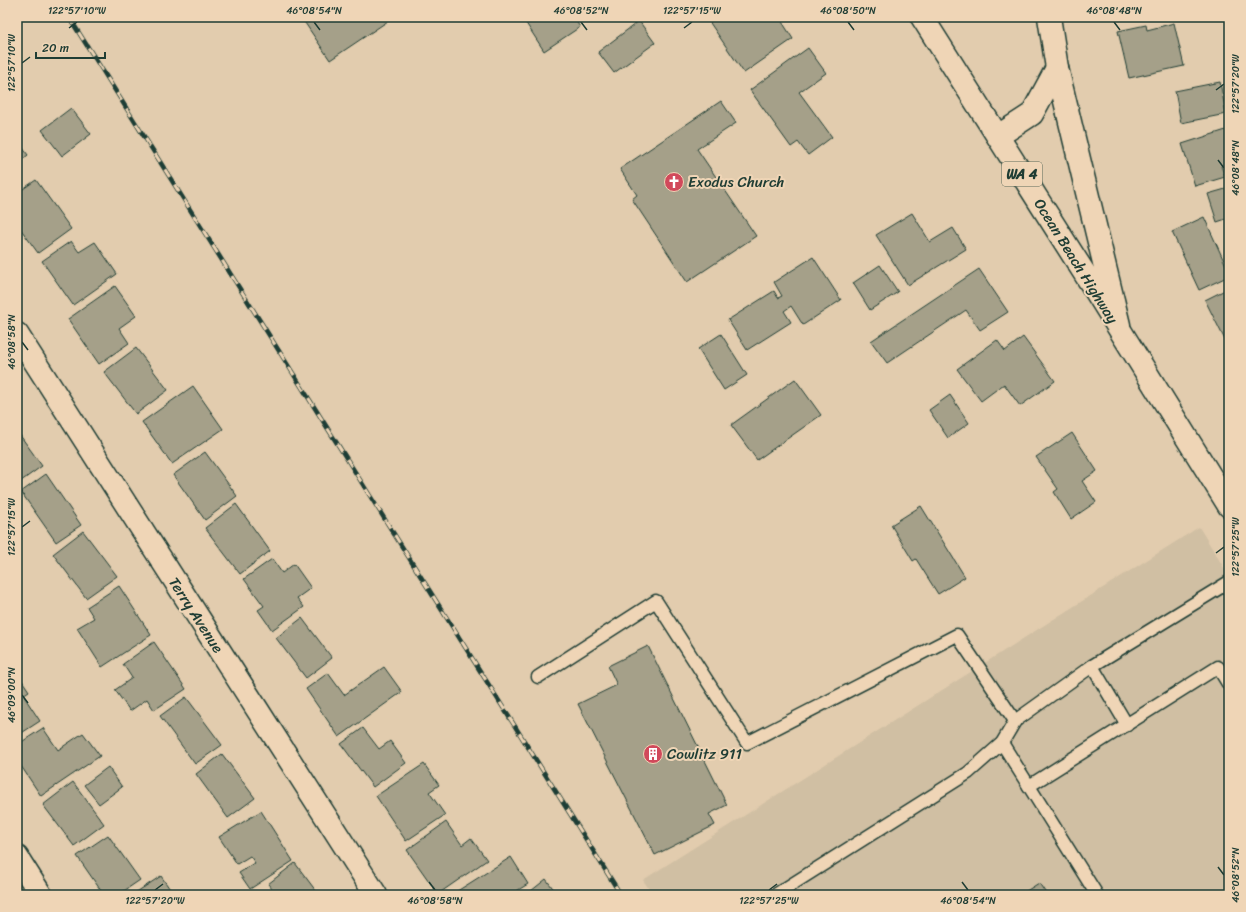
<svg xmlns="http://www.w3.org/2000/svg" width="1246" height="912" viewBox="0 0 1246 912" font-family="Sriracha,sans-serif">
	<style>
		.built { fill: #d0bfa3 }
		.building { fill: #a5a089; stroke: #1f3d34 }
		.lines { fill: none; stroke-linecap: round; stroke-linejoin: round }
		.service-casing { stroke: #1f3d34; stroke-width: 15 }
		.minor-casing { stroke: #1f3d34; stroke-width: 25 }
		.secondary-casing { stroke: #1f3d34; stroke-width: 25 }
		.primary-casing { stroke: #1f3d34; stroke-width: 25 }
		.service { stroke: #efd5b6; stroke-width: 12 }
		.minor { stroke: #efd5b6; stroke-width: 22 }
		.secondary { stroke: #efd5b6; stroke-width: 22 }
		.primary { stroke: #efd5b6; stroke-width: 22 }
		.rail-casing { stroke: #1f3d34; stroke-width: 4.5 }
		.rail { stroke: #efd5b6; stroke-width: 3; stroke-dasharray: 9; stroke-linecap: butt }
		.ticks { fill: none; stroke: #1f3d34; stroke-width: 1.5 }
		.labels { text-anchor: middle; stroke-width: 4; stroke-linejoin: round; paint-order: stroke }
		.shield { fill: #efd5b6; stroke: #5d6b5b; stroke-width: 1 }
		.shield-label { font-size: 14px; font-weight: bold; fill: #1f3d34 }
		.poi-label { font-size: 15px; fill: #1f3d34; stroke: #efd5b6; text-anchor: start }
		.street-label { font-size: 15px; fill: #1f3d34; stroke: #efd5b6 }
		.neatline { fill: none; stroke: #1f3d34; stroke-width: 1.5 }
		.ticks-label { font-size: 10px; text-anchor: middle; fill: #1f3d34 }
	</style>
	<rect width="100%" height="100%" fill="#e2ccae"/>
	<filter id="ink" filterUnits="userSpaceOnUse"><feTurbulence type="fractalNoise" baseFrequency=".025" numOctaves="2"/><feDisplacementMap in="SourceGraphic" scale="8" xChannelSelector="R" yChannelSelector="G"/><feConvolveMatrix kernelMatrix="1 2 1 2 8 2 1 2 1" color-interpolation-filters="sRGB"/></filter>
	<g filter="url(#ink)">
		<path class="built" d="M 1199,527 L 1229,576 L 1229,895 L 653,895 L 643,880 Z"/>
		<g class="building">
			<path d="M 301,17 L 394,17 L 330,60 Z"/>
			<path d="M 522,17 L 573,17 L 580,27 L 544,51 Z"/>
			<path d="M 706,17 L 779,17 L 793,39 L 744,73 Z"/>
			<path d="M 639,21 L 655,43 L 614,73 L 598,52 Z"/>
			<path d="M 1174,23 L 1184,66 L 1129,78 L 1118,31 L 1146,25 L 1147,30 Z"/>
			<path d="M 808,48 L 826,73 L 799,92 L 832,137 L 808,155 L 798,142 L 791,147 L 750,90 Z"/>
			<path d="M 1220,82 L 1226,114 L 1181,123 L 1175,91 Z"/>
			<path d="M 721,101 L 736,123 L 697,149 L 756,236 L 687,282 L 632,199 L 637,195 L 620,169 Z"/>
			<path d="M 71,108 L 91,134 L 62,156 L 42,130 Z"/>
			<path d="M 1229,129 L 1229,163 L 1221,166 L 1225,177 L 1195,186 L 1182,144 Z"/>
			<path d="M 17,140 L 28,155 L 17,164 Z"/>
			<path d="M 36,180 L 71,229 L 38,253 L 17,224 L 17,193 Z"/>
			<path d="M 1229,188 L 1229,218 L 1217,222 L 1208,194 Z"/>
			<path d="M 912,213 L 930,242 L 953,228 L 966,249 L 908,285 L 876,235 Z"/>
			<path d="M 1204,217 L 1229,272 L 1229,276 L 1199,290 L 1172,232 Z"/>
			<path d="M 71,241 L 79,252 L 95,242 L 117,274 L 73,305 L 42,261 Z"/>
			<path d="M 813,257 L 841,300 L 803,325 L 791,306 L 784,311 L 791,322 L 747,350 L 728,320 L 774,291 L 778,298 L 782,296 L 774,282 Z"/>
			<path d="M 880,265 L 898,292 L 870,310 L 853,283 Z"/>
			<path d="M 979,269 L 1008,312 L 980,330 L 966,310 L 887,363 L 871,341 Z"/>
			<path d="M 115,286 L 136,316 L 119,328 L 129,343 L 99,364 L 68,319 Z"/>
			<path d="M 1229,288 L 1229,348 L 1205,300 Z"/>
			<path d="M 721,334 L 747,375 L 724,390 L 698,349 Z"/>
			<path d="M 1023,337 L 1055,381 L 1020,406 L 1004,384 L 981,401 L 957,369 L 997,340 L 1005,351 Z"/>
			<path d="M 136,348 L 168,390 L 136,414 L 104,372 Z"/>
			<path d="M 795,379 L 821,415 L 757,460 L 731,425 Z"/>
			<path d="M 193,386 L 223,429 L 172,464 L 142,422 Z"/>
			<path d="M 950,395 L 969,423 L 948,438 L 929,410 Z"/>
			<path d="M 17,431 L 42,466 L 17,484 Z"/>
			<path d="M 1072,433 L 1097,471 L 1082,481 L 1096,502 L 1071,519 L 1054,492 L 1058,489 L 1036,457 Z"/>
			<path d="M 205,452 L 237,496 L 205,520 L 173,475 Z"/>
			<path d="M 46,474 L 81,525 L 56,542 L 21,492 Z"/>
			<path d="M 236,504 L 270,551 L 240,574 L 205,528 Z"/>
			<path d="M 921,506 L 965,577 L 938,594 L 916,559 L 913,561 L 891,525 Z"/>
			<path d="M 83,531 L 117,576 L 86,598 L 53,554 Z"/>
			<path d="M 272,559 L 282,573 L 294,564 L 311,588 L 297,598 L 304,607 L 272,630 L 258,610 L 264,606 L 244,579 Z"/>
			<path d="M 119,586 L 151,635 L 102,667 L 77,628 L 94,618 L 87,607 Z"/>
			<path d="M 302,618 L 332,658 L 306,678 L 276,638 Z"/>
			<path d="M 154,642 L 186,689 L 154,710 L 147,699 L 130,711 L 115,690 L 132,678 L 123,664 Z"/>
			<path d="M 648,646 L 727,805 L 709,814 L 715,825 L 655,855 L 578,704 L 617,685 L 608,666 Z"/>
			<path d="M 384,667 L 402,692 L 339,737 L 306,689 L 328,673 L 344,695 Z"/>
			<path d="M 17,673 L 29,691 L 23,695 L 40,721 L 17,736 Z"/>
			<path d="M 186,697 L 222,745 L 195,764 L 160,716 Z"/>
			<path d="M 43,728 L 58,750 L 83,733 L 100,756 L 41,796 L 17,760 L 17,745 Z"/>
			<path d="M 363,728 L 379,749 L 390,741 L 406,763 L 373,787 L 341,744 Z"/>
			<path d="M 222,754 L 255,798 L 228,818 L 196,774 Z"/>
			<path d="M 424,764 L 439,785 L 429,792 L 445,815 L 406,841 L 376,796 Z"/>
			<path d="M 108,767 L 122,787 L 99,804 L 84,785 Z"/>
			<path d="M 73,782 L 104,824 L 74,846 L 43,805 Z"/>
			<path d="M 261,811 L 293,861 L 250,889 L 239,873 L 255,863 L 250,856 L 237,864 L 219,837 Z"/>
			<path d="M 446,822 L 462,845 L 471,838 L 487,860 L 438,894 L 407,850 Z"/>
			<path d="M 108,835 L 140,880 L 118,895 L 104,895 L 77,856 Z"/>
			<path d="M 511,857 L 528,884 L 510,895 L 451,895 Z"/>
			<path d="M 295,863 L 319,895 L 277,895 L 268,884 Z"/>
			<path d="M 161,876 L 174,895 L 132,895 Z"/>
			<path d="M 546,879 L 558,895 L 526,895 Z"/>
			<path d="M 1039,883 L 1047,895 L 1020,895 Z"/>
		</g>
		<g class="lines">
			<defs>
				<g id="service">
					<path d="M 1092,666 L 1127,725"/>
					<path d="M 538,677 L 656,601 L 747,743 L 957,635 L 1015,721"/>
					<path d="M 1002,743 L 1097,895"/>
					<path d="M 1029,786 L 1218,667 L 1229,685"/>
					<path d="M 775,895 L 968,773 L 1002,743 L 1015,721 L 1092,666 L 1229,582"/>
				</g>
				<g id="minor">
					<path d="M 17,334 L 376,895"/>
					<path d="M 17,857 L 41,895"/>
				</g>
				<g id="secondary">
					<path d="M 1049,17 L 1057,68 L 1119,325"/>
					<path d="M 998,136 L 1032,114 L 1057,68"/>
				</g>
				<path id="primary" d="M 922,17 L 1092,285 L 1229,506"/>
			</defs>
			<use href="#service" class="service-casing"/>
			<use href="#minor" class="minor-casing"/>
			<use href="#secondary" class="secondary-casing"/>
			<use href="#primary" class="primary-casing"/>
			<use href="#service" class="service"/>
			<use href="#minor" class="minor"/>
			<use href="#secondary" class="secondary"/>
			<use href="#primary" class="primary"/>
			<defs>
				<path id="rail" d="M 69,17 L 621,895"/>
			</defs>
			<use href="#rail" class="rail-casing"/>
			<use href="#rail" class="rail"/>
		</g>
	</g>
	<path class="ticks" d="M 314,22 L 320,30M 581,22 L 587,30M 848,22 L 854,30M 1114,22 L 1120,30M 69,28 L 77,22M 684,28 L 692,22M 22,63 L 30,57M 1216,90 L 1224,84M 1218,160 L 1224,168M 22,342 L 28,350M 22,527 L 30,521M 1216,553 L 1224,547M 22,695 L 28,703M 1218,867 L 1224,875M 429,882 L 435,890M 962,882 L 968,890M 155,890 L 163,884M 769,890 L 777,884"/>
	<defs>
		<symbol id="church-disc" viewBox="-11 -11 22 22"><circle r="9.5" fill="#d1495b" stroke="#efd5b6"/><path d="M-1.2-6h2.4v3.5h3.3v2.4h-3.3V6h-2.4V-.1h-3.3v-2.4h3.3Z" fill="#fff"/></symbol>
		<symbol id="building-disc" viewBox="-11 -11 22 22"><circle r="9.5" fill="#d1495b" stroke="#efd5b6"/><path d="M-4-6H4V6H1V3H-1V6H-4ZM-2.5-4.3h1.7v1.8h-1.7ZM.8-4.3h1.7v1.8H.8ZM-2.5-1h1.7V.8h-1.7ZM.8-1h1.7V.8H.8Z" fill="#fff"/></symbol>
	</defs>
	<g fill-rule="evenodd">
		<use href="#church-disc" x="663" y="171" width="22" height="22"/>
		<use href="#building-disc" x="642" y="743" width="22" height="22"/>
	</g>
	<g class="labels">
		<rect class="shield" x="1002" y="162" width="40" height="24" rx="3"/>
		<g class="shield-label">
			<text x="1022" y="179">WA 4</text>
		</g>
		<g class="poi-label">
			<text x="688" y="187">Exodus Church</text>
			<text x="667" y="759">Cowlitz 911</text>
		</g>
		<g class="street-label">
			<text transform="translate(1076 261) rotate(58)" y="5">Ocean Beach Highway</text>
			<text transform="translate(196 615) rotate(57)" y="5">Terry Avenue</text>
		</g>
	</g>
	<rect width="1246" height="912" fill="none" stroke="#efd5b6" stroke-width="44"/>
	<path d="M36 52v6h69v-6" fill="none" stroke="#1f3d34" stroke-width="2"/>
	<text x="42" y="52" font-size="12" fill="#1f3d34" stroke="#efd5b6" stroke-width="3" paint-order="stroke">20 m</text>
	<rect x="22" y="22" width="1202" height="868" class="neatline"/>
	<g class="ticks-label">
		<text x="77" y="14">122°57'10"W</text>
		<text x="314" y="14">46°08'54"N</text>
		<text x="581" y="14">46°08'52"N</text>
		<text x="692" y="14">122°57'15"W</text>
		<text x="848" y="14">46°08'50"N</text>
		<text x="1114" y="14">46°08'48"N</text>
		<text transform="translate(11 63) rotate(-90)" y="4">122°57'10"W</text>
		<text transform="translate(1235 84) rotate(-90)" y="4">122°57'20"W</text>
		<text transform="translate(1235 168) rotate(-90)" y="4">46°08'48"N</text>
		<text transform="translate(11 342) rotate(-90)" y="4">46°08'58"N</text>
		<text transform="translate(11 527) rotate(-90)" y="4">122°57'15"W</text>
		<text transform="translate(1235 547) rotate(-90)" y="4">122°57'25"W</text>
		<text transform="translate(11 695) rotate(-90)" y="4">46°09'00"N</text>
		<text transform="translate(1235 875) rotate(-90)" y="4">46°08'52"N</text>
		<text x="155" y="904">122°57'20"W</text>
		<text x="435" y="904">46°08'58"N</text>
		<text x="769" y="904">122°57'25"W</text>
		<text x="968" y="904">46°08'54"N</text>
	</g>
</svg>
